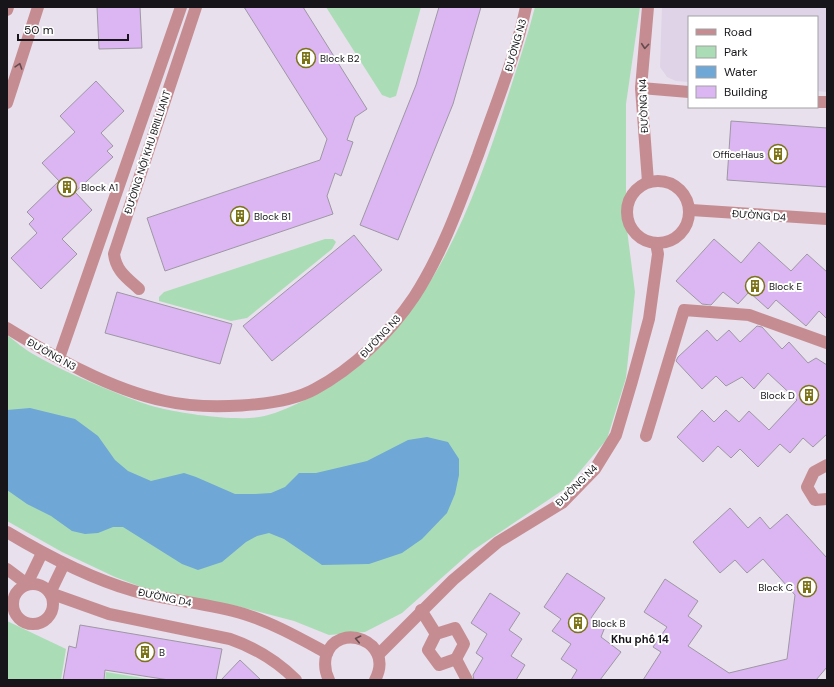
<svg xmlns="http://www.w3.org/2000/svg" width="834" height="687" viewBox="0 0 834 687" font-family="'DM Sans',sans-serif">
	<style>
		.built { fill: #dfd3e7 }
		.park { fill: #aaddb5 }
		.water { fill: #6fa7d7 }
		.building { fill: #dbb6f3; stroke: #9e97a3 }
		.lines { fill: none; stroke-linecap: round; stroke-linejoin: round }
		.minor { stroke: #c58d92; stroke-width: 12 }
		.oneway { stroke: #654b4f }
		.labels { text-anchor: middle; stroke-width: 4; stroke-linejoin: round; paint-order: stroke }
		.street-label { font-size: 10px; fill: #171519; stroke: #fff }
		.poi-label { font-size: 10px; fill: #171519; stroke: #fff; text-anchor: start }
		.neighbourhood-label { font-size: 11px; font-weight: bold; fill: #171519; stroke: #fff }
	</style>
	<rect width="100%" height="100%" fill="#e8e0ed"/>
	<path class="built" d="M 662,7 L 827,7 L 827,92 L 817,91 L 817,17 L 689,17 L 689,82 L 676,81 L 667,77 L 660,67 Z"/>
	<g class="park">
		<path d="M 326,7 L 421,7 L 396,96 L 390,98 L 382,95 Z"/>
		<path d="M 535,7 L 640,7 L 626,104 L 626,222 L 635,292 L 626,378 L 607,439 L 566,488 L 472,551 L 402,613 L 365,632 L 329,635 L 294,621 L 237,606 L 157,593 L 115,577 L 62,552 L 7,521 L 7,335 C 15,341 24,349 33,354 C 60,370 90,382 119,394 C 132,399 146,405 160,408 C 184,414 235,421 259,417 C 273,415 290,407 303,401 C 419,349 470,215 506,102 C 516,70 527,39 535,7 Z"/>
		<path d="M 325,239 L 333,239 L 336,242 L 332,249 L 247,318 L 231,321 L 159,301 L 159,297 L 164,292 Z"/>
		<path d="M 7,621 L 66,649 L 61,680 L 7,680 Z"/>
		<path d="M 106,672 L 155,680 L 105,680 Z"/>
	</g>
	<path class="water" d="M 30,408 L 75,419 L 98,436 L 115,460 L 128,471 L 151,481 L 184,473 L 196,477 L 235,494 L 255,494 L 271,493 L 285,487 L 299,473 L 316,473 L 367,461 L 408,440 L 427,437 L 448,442 L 459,459 L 459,475 L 455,494 L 447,513 L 422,539 L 402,553 L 369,564 L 322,565 L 284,539 L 269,533 L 257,536 L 246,542 L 222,562 L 198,570 L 182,564 L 123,527 L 113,527 L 98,533 L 85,534 L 72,531 L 51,516 L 27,504 L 7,490 L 7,410 Z"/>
	<g class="building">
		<path d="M 97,7 L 140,7 L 142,48 L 99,49 Z"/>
		<path d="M 244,7 L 303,7 L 367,109 L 355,117 L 347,140 L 353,142 L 341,176 L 335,173 L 327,196 L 333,214 L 165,271 L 147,218 L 320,160 L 327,139 Z"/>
		<path d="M 439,7 L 481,7 L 453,104 L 398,240 L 360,225 L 416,85 Z"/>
		<path d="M 96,81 L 124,111 L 101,133 L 113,146 L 107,151 L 113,157 L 75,192 L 92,210 L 62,239 L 77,254 L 41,289 L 11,258 L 37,233 L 29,224 L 34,219 L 27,212 L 59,181 L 42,163 L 75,132 L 60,116 Z"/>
		<path d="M 731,121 L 827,128 L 827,187 L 727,180 Z"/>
		<path d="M 354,235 L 382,270 L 272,361 L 243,326 Z"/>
		<path d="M 714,239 L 741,263 L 759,242 L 791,271 L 807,254 L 827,272 L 827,319 L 819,311 L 806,326 L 776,300 L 768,309 L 749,292 L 738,304 L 723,292 L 711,305 L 702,304 L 676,281 Z"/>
		<path d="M 117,292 L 232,324 L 220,364 L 105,333 Z"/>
		<path d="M 757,326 L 762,327 L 782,349 L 789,342 L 808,363 L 816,358 L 827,365 L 827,434 L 813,447 L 803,438 L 790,453 L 780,444 L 758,467 L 740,449 L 731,458 L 718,446 L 703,462 L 677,437 L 702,410 L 714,422 L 726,410 L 739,422 L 749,411 L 769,430 L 797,400 L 768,373 L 754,389 L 742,377 L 726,386 L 716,376 L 702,389 L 676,361 L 678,357 L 707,330 L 717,341 L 729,330 L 740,342 Z"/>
		<path d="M 730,508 L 748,528 L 760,517 L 770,529 L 787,514 L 827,558 L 827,667 L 816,680 L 643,680 L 661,652 L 653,647 L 667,627 L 644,612 L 665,579 L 698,601 L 688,616 L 702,626 L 688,646 L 729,673 L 787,659 L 795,595 L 763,559 L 747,573 L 735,560 L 720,573 L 693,542 Z"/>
		<path d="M 567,573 L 605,598 L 591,618 L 605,627 L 601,637 L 621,652 L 600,680 L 571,680 L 577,670 L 561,659 L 571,644 L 552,631 L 561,619 L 544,607 Z"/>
		<path d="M 490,593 L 520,613 L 509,630 L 522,639 L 511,656 L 525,665 L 516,680 L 474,680 L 473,675 L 483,658 L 476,653 L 487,634 L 471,623 Z"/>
		<path d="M 80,625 L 222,649 L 216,680 L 169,680 L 105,670 L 104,680 L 63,680 L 69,646 L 76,648 Z"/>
		<path d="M 240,660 L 261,680 L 221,680 Z"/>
	</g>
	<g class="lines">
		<g class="minor">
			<path d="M 7,10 L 8,7"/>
			<path d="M 641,88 L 689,92"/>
			<path d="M 817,102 L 827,102"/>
			<path d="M 7,103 L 38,7"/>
			<circle cx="658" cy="212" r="31"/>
			<path d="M 648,182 L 641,88 L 648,7"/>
			<path d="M 691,210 L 827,219"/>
			<path d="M 139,289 C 127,278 116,271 114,254 L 196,7"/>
			<path d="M 7,328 C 56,358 109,389 165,401 C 203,410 281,408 315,389 C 354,368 389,334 414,297 C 442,254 460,203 478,155 C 495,106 515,58 526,7"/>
			<path d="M 59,358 L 181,7"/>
			<path d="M 646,436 L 684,310 L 749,315 L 827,343"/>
			<path d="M 827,465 L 814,472 L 807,487 L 815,500 L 827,499"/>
			<path d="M 7,532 C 47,556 89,578 134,591 C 170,601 208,603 244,614 C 273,623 301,639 327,653"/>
			<path d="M 64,564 L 50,593 L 109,614 L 230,639 C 256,648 276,660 296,680"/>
			<path d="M 7,569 L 27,584 L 42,553"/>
			<circle cx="33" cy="604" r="20"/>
			<path d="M 421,610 L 436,634"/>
			<path d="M 455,628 L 464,644 L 456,659 L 439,665 L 428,650 L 436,634 Z"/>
			<path d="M 378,655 L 453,580 L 498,542 L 562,503 L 595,469 L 616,435 L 632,381 L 649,319 L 658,254 L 656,243"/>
			<path d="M 456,659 L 467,680"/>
			<path d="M 329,680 C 325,672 324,665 326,656 C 337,620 396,641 375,680"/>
		</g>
	</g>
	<defs><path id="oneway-chevron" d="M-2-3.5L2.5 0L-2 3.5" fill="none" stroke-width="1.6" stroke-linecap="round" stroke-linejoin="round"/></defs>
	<g class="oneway">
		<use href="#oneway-chevron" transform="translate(645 46) rotate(95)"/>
		<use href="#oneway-chevron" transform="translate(19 66) rotate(-72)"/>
		<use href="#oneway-chevron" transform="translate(358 639) rotate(-168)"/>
	</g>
	<defs>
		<symbol id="building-ring" viewBox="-11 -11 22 22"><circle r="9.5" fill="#fff" stroke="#7b7316" stroke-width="1.5"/><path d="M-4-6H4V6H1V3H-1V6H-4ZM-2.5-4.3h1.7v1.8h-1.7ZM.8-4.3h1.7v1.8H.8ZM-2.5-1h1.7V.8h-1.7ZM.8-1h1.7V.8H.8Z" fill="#7b7316"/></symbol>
	</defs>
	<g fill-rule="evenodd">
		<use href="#building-ring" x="295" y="47" width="22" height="22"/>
		<use href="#building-ring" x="767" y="143" width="22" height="22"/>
		<use href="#building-ring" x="56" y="176" width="22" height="22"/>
		<use href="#building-ring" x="229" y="205" width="22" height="22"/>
		<use href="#building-ring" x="744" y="275" width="22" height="22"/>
		<use href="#building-ring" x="798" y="384" width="22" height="22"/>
		<use href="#building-ring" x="796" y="576" width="22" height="22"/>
		<use href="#building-ring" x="567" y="612" width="22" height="22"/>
		<use href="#building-ring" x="134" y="641" width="22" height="22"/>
	</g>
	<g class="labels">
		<g class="street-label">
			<text transform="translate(515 45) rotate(-74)" y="4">ĐƯỜNG N3</text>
			<text transform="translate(643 106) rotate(-92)" y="4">ĐƯỜNG N4</text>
			<text transform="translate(147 152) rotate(-72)" y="4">ĐƯỜNG NỘI KHU BRILLIANT</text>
			<text transform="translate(759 215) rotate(4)" y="4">ĐƯỜNG D4</text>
			<text transform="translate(380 336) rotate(-47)" y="4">ĐƯỜNG N3</text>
			<text transform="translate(52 354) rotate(29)" y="4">ĐƯỜNG N3</text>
			<text transform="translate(576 485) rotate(-45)" y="4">ĐƯỜNG N4</text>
			<text transform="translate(165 597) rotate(12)" y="4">ĐƯỜNG D4</text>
		</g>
		<g class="poi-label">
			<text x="320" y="62">Block B2</text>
			<text x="764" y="158" text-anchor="end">OfficeHaus</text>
			<text x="81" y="191">Block A1</text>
			<text x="254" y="220">Block B1</text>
			<text x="769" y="290">Block E</text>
			<text x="795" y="399" text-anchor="end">Block D</text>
			<text x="793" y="591" text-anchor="end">Block C</text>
			<text x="592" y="627">Block B</text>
			<text x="159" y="656">B</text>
		</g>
		<g class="neighbourhood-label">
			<text x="640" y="643">Khu phố 14</text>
		</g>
	</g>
	<rect width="834" height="687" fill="none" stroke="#171519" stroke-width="16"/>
	<rect x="688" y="16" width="130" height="92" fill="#ffffff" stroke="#a2a1a3"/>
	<rect x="696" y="29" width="20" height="6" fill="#c58d92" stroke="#a2a1a3"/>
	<text x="724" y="36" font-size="12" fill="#171519">Road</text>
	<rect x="696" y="46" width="20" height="12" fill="#aaddb5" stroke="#a2a1a3"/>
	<text x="724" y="56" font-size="12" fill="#171519">Park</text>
	<rect x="696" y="66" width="20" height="12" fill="#6fa7d7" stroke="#a2a1a3"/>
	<text x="724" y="76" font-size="12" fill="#171519">Water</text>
	<rect x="696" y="86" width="20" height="12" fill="#dbb6f3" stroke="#a2a1a3"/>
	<text x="724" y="96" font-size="12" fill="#171519">Building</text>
	<path d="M18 34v6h110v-6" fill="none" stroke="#171519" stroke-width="2"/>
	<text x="24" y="34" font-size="12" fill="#171519" stroke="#ffffff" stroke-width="3" paint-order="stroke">50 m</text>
</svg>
